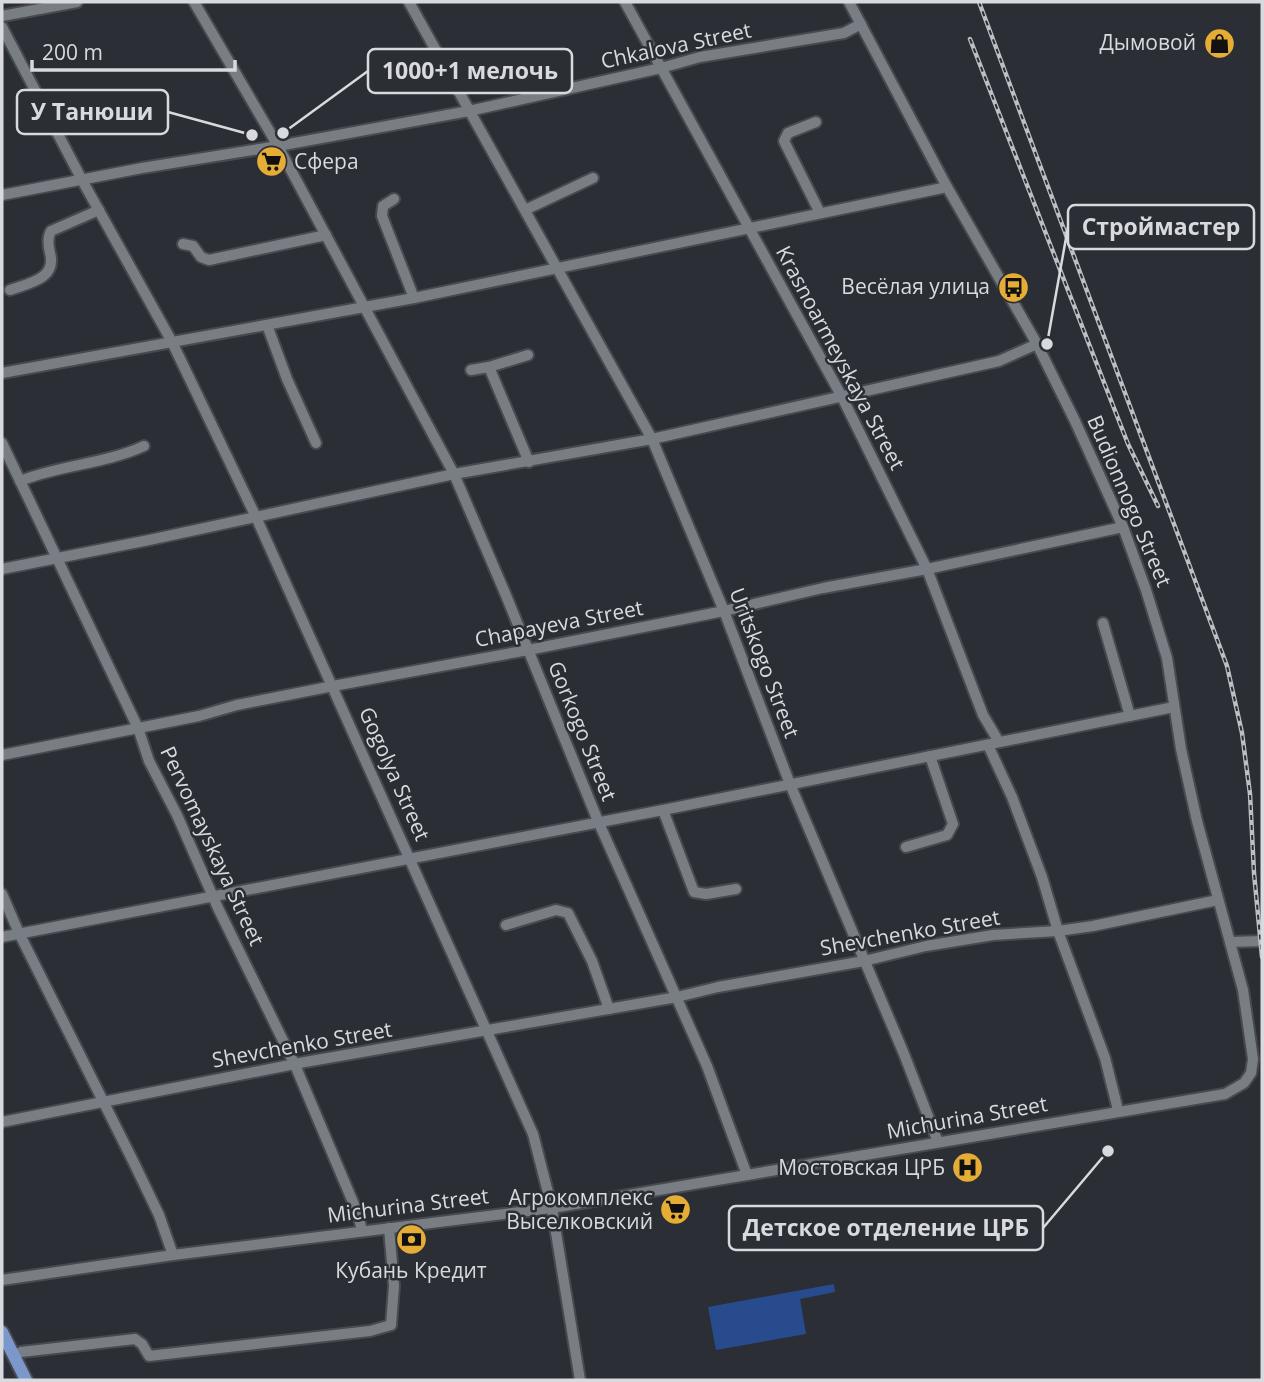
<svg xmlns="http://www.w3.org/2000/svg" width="1264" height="1382" viewBox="0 0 1264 1382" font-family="'Open Sans',sans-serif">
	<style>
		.green { fill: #284b8e }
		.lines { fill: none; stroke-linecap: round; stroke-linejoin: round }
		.minor-casing { stroke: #474a4f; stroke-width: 14 }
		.major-casing { stroke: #474a4f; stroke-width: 16 }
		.minor { stroke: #797e85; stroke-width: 10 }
		.major { stroke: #7b97cb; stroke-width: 12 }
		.rail-casing { stroke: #bcbfc4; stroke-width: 4.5 }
		.rail { stroke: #2b2f35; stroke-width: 2; stroke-dasharray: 5; stroke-linecap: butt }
		.labels { text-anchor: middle; stroke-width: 5; stroke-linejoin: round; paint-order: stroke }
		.poi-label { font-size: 21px; fill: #d8dadf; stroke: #2b2f35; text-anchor: end }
		.street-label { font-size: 21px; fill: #d8dadf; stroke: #2b2f35 }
		.leader { fill: none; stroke: #d8dadf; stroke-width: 2.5 }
		.callout-dot { fill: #d8dadf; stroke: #2b2f35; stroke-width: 2.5 }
		.callout { fill: #2b2f35; stroke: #d8dadf; stroke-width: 2.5 }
		.callout-label { font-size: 23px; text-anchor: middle; font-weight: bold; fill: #d8dadf }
	</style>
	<rect width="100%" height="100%" fill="#2b2f35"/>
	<path class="green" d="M 834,1284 L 835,1292 L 800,1299 L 806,1334 L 716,1350 L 708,1307 Z"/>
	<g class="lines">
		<defs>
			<g id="minor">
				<path d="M 194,2 L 278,146 L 454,474 L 505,593 L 598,821 L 707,1066 L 747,1175"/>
				<path d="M 409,2 L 652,439 L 724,611 L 790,784 L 904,1054 L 938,1142"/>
				<path d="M 625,2 L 842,397 L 927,569 L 983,715 L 999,742"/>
				<path d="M 2,16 L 77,2"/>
				<path d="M 2,27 L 82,180 L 172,342 L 256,517 L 533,1134 L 552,1208 L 580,1380"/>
				<path d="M 816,122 L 788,133 L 784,141 L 820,213"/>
				<path d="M 2,195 L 142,168 L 278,146 L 469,111 L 661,68 L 700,57 L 844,33 L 861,24"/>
				<path d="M 394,199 L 383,206 L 382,216 L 414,298"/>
				<path d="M 525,210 L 593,178"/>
				<path d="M 183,244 L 193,246 L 201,257 L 209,260 L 326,235"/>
				<path d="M 10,290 C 29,283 57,279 50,253 C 48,245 47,238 51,231 L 99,210"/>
				<path d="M 267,325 L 287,379 L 316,443"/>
				<path d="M 489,367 L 529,462"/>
				<path d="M 471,370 L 489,367 L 528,355"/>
				<path d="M 2,373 L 414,298 L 947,187"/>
				<path d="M 2,443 L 138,728 L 149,761 L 177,815 L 218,908 L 295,1065 L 358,1214 L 362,1231"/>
				<path d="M 20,481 C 59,465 105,464 144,446"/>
				<path d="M 2,569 L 149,540 L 454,474 L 652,439 L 999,361 L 1037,344"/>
				<path d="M 1103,623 L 1130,716"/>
				<path d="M 988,745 L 1012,797 L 1042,877 L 1058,931 L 1105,1058 L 1118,1110"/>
				<path d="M 2,755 L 199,716 L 237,705 L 333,686 L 528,650 L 724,611 L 823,588 L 927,569 L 1123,527"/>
				<path d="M 663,810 L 694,892 L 706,894 L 736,889"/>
				<path d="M 906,847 L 947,835 L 953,824 L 930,756"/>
				<path d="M 2,894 L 19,933 L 134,1163 L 159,1215 L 173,1255"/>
				<path d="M 506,925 L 556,910 L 568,913 L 592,961 L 609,1009"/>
				<path d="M 2,937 L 663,810 L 1174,707"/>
				<path d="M 1230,942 L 1262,941"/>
				<path d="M 2,1122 L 305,1062 L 677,997 L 718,987 L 864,961 L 926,946 L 993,935 L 1058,931 L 1093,926 L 1218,900"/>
				<path d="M 2,1280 L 173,1255 L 552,1208 L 1225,1094 L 1244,1083 L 1251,1073 L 1253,1059 L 1243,990 L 1197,821 L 1181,749 L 1167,658 L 1146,590 L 1123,527 L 1075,421 L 1037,344 L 947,187 L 849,2"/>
				<path d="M 14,1356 L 21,1352 L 135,1339 L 142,1344 L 149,1356 L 370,1331 L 391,1325 L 394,1286 L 389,1228"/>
			</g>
			<path id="major" d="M 2,1332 L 26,1380"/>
		</defs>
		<use href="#minor" class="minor-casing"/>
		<use href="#major" class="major-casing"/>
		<use href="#minor" class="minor"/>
		<use href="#major" class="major"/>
		<defs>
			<g id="rail">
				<path d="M 979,2 L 1227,666 L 1242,733 L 1250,794 L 1254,873 L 1262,957"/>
				<path d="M 970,39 L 1128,444 L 1158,506"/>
			</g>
		</defs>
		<use href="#rail" class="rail-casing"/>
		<use href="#rail" class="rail"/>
	</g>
	<defs>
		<symbol id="shop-disc" viewBox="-11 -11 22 22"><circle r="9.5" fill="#e5ad35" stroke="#2b2f35"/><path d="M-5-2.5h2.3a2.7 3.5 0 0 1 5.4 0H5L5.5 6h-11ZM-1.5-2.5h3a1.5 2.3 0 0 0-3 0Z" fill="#111"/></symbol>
		<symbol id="supermarket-disc" viewBox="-11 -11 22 22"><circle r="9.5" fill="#e5ad35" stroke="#2b2f35"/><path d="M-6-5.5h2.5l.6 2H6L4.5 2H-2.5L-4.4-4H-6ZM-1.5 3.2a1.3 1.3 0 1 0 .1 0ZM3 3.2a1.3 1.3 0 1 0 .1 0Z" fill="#111"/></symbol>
		<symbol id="bus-disc" viewBox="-11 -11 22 22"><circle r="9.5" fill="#e5ad35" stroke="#2b2f35"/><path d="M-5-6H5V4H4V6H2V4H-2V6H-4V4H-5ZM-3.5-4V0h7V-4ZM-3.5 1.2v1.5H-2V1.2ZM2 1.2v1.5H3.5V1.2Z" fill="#111"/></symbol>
		<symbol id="hospital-disc" viewBox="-11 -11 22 22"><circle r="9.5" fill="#e5ad35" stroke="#2b2f35"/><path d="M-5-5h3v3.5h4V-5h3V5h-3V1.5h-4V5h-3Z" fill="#111"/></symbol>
		<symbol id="bank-disc" viewBox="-11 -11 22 22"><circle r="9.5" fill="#e5ad35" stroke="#2b2f35"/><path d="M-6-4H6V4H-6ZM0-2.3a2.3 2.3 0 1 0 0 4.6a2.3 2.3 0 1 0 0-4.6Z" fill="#111"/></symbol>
	</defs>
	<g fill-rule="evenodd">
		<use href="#shop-disc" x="1202" y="26" width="35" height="35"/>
		<use href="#supermarket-disc" x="254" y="144" width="35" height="35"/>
		<use href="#bus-disc" x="996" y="270" width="35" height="35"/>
		<use href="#hospital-disc" x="950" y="1150" width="35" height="35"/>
		<use href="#supermarket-disc" x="658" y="1192" width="35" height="35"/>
		<use href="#bank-disc" x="394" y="1222" width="35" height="35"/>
	</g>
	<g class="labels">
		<g class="poi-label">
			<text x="1196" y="50">Дымовой</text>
			<text x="294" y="169" text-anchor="start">Сфера</text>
			<text x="990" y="294">Весёлая улица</text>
			<text x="945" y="1175">Мостовская ЦРБ</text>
			<text x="653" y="1205">Агрокомплекс<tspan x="653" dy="24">Выселковский</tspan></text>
			<text x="411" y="1278" text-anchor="middle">Кубань Кредит</text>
		</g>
		<g class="street-label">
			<text transform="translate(676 46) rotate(-12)" y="7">Chkalova Street</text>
			<text transform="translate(840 358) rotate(62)" y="7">Krasnoarmeyskaya Street</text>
			<text transform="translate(1129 501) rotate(67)" y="7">Budionnogo Street</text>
			<text transform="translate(559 624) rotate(-11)" y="7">Chapayeva Street</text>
			<text transform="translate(764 663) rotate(69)" y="7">Uritskogo Street</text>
			<text transform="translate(582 731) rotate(68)" y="7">Gorkogo Street</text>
			<text transform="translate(394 774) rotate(66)" y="7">Gogolya Street</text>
			<text transform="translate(212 846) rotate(65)" y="7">Pervomayskaya Street</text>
			<text transform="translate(910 933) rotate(-10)" y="7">Shevchenko Street</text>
			<text transform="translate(302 1045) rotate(-10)" y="7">Shevchenko Street</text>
			<text transform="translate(967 1118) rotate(-10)" y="7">Michurina Street</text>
			<text transform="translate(408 1206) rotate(-7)" y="7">Michurina Street</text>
		</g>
	</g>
	<path class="leader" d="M283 133L368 71M252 135L168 112M1047 344L1068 227M1108 1151L1043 1228"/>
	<g class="callout-dot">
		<circle cx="283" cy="133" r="7"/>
		<circle cx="252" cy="135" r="7"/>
		<circle cx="1047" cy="344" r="7"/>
		<circle cx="1108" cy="1151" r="7"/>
	</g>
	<g class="callout">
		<rect x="368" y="49" width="204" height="44" rx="7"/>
		<rect x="17" y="90" width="151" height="44" rx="7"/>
		<rect x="1068" y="205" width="186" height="44" rx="7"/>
		<rect x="729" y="1206" width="314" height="44" rx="7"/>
	</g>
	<g class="callout-label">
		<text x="470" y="79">1000+1 мелочь</text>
		<text x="92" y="120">У Танюши</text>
		<text x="1161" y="235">Строймастер</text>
		<text x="886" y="1236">Детское отделение ЦРБ</text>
	</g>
	<rect width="1264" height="1382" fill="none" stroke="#d8dadf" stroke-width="7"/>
	<path d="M32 60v10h203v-10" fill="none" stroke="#d8dadf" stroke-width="3.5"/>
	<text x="42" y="60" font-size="21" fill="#d8dadf" stroke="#2b2f35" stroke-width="5" paint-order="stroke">200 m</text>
</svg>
